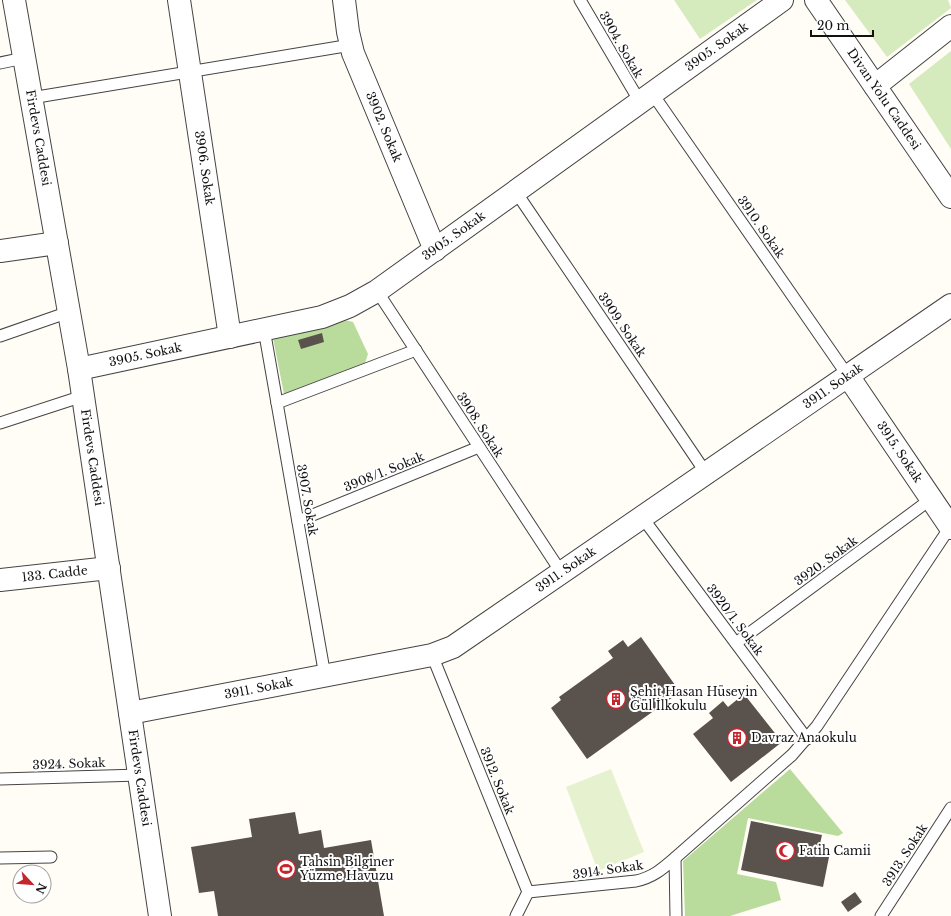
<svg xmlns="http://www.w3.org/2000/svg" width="951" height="916" viewBox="0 0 951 916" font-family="'Libre Baskerville',serif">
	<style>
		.green { fill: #d5ebbd }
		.forest { fill: #b9dc9c }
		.pitch { fill: #e6f2cf }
		.building { fill: #5a524d }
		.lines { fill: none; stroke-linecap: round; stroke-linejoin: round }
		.service-casing { stroke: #444; stroke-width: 13 }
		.minor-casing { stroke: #444; stroke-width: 24 }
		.tertiary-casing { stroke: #444; stroke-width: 24 }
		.service { stroke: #fff; stroke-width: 11 }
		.minor { stroke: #fff; stroke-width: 22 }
		.tertiary { stroke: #fff; stroke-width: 22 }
		.labels { text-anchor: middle; stroke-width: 4; stroke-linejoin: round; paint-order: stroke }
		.street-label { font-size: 12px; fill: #111; stroke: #fff }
		.poi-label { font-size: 12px; fill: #111; stroke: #fff; text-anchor: start }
	</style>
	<rect width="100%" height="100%" fill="#fffdf5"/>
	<g class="green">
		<path d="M 674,0 L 757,0 L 700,39 Z"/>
		<path d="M 845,0 L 948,0 L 951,8 L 887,57 Z"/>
		<path d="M 951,51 L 951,149 L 909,84 Z"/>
	</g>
	<g class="forest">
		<path d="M 344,320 L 353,322 L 368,354 L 365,363 L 284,394 L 273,338 Z"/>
		<path d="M 790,769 L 843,833 L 838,836 L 748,818 L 737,874 L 776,882 L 781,900 L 730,916 L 685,916 L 683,861 Z"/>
	</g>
	<path class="pitch" d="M 611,769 L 644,852 L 598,871 L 566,787 Z"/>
	<g class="building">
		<path d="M 322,333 L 324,342 L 301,349 L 298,340 Z"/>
		<path d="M 641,637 L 680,692 L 587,759 L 551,708 L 561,700 L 559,697 L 613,658 L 608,651 L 623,640 L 628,647 Z"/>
		<path d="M 744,694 L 782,742 L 731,782 L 693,734 L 713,718 L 709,713 L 723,701 L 728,707 Z"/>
		<path d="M 295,812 L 299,834 L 321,830 L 324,848 L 371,840 L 384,916 L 218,916 L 214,891 L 199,893 L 191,847 L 252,837 L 249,819 Z"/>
		<path d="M 751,821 L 822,835 L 820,844 L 827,846 L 824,856 L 829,857 L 823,887 L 741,870 Z"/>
		<path d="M 855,892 L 862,902 L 848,912 L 841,902 Z"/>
	</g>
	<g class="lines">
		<defs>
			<g id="service">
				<path d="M 580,0 L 640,102"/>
				<path d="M 0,63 L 24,58"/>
				<path d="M 652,93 L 848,376"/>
				<path d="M 31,98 L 351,45"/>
				<path d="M 516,192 L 706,473"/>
				<path d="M 377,291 L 561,572"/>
				<path d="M 264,329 L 325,676"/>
				<path d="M 0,336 L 69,312"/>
				<path d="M 277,403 L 416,350"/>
				<path d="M 0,423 L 83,396"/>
				<path d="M 642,517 L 807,739"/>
				<path d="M 298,521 L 479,447"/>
				<path d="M 736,643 L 931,499"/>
				<path d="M 432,655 L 528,892 L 516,916"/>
				<path d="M 0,779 L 140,775"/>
				<path d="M 0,858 L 51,857"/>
				<path d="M 675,858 L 792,755 L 817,726 L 950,527"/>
				<path d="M 528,892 L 636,881 C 653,877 661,870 675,858 L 676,916"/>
				<path d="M 881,916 L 951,808"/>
			</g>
			<g id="minor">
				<path id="s1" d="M 179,0 L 230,337"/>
				<path id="s2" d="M 344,0 L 348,32 L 353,53 L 435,250"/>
				<path d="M 875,86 L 951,26"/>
				<path d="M 0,251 L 57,243"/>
				<path id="s3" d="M 79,369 L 322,317 L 350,306 L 377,291 L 782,0"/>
				<path id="s4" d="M 848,376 L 951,528"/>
				<path id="s5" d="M 0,580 L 109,568"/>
				<path id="s6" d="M 130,713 L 432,655 L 453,647 L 951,305"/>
			</g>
			<g id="tertiary">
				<path id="s7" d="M 14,0 L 79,369 L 160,916"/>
				<path id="s8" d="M 816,0 L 951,197"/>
			</g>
		</defs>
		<use href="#service" class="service-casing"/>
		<use href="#minor" class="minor-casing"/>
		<use href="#tertiary" class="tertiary-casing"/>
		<use href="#service" class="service"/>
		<use href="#minor" class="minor"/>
		<use href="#tertiary" class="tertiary"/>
	</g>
	<defs>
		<symbol id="building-ring" viewBox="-11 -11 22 22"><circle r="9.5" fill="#fff" stroke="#c4262e" stroke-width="1.5"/><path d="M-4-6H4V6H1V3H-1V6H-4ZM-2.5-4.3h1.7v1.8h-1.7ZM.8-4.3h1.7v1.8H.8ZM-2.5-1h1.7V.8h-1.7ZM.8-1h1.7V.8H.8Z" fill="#c4262e"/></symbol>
		<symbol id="mosque-ring" viewBox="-11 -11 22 22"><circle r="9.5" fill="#fff" stroke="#c4262e" stroke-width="1.5"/><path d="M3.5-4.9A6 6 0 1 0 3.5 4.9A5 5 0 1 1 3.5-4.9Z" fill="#c4262e"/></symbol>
		<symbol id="stadium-ring" viewBox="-11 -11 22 22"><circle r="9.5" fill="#fff" stroke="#c4262e" stroke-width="1.5"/><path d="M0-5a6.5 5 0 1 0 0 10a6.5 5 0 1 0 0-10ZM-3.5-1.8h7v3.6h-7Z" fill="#c4262e"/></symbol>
	</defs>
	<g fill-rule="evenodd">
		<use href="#building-ring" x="605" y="688" width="22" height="22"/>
		<use href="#building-ring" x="726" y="727" width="22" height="22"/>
		<use href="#mosque-ring" x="774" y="840" width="22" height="22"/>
		<use href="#stadium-ring" x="275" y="858" width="22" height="22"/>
	</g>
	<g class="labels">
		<g class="street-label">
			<text transform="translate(621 45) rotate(60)" y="4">3904. Sokak</text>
			<text dy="4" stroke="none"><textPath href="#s3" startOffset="728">3905. Sokak</textPath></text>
			<text dy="4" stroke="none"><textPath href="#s8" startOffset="120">Divan Yolu Caddesi</textPath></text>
			<text dy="4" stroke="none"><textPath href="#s2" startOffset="134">3902. Sokak</textPath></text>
			<text dy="4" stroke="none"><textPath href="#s7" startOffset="140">Firdevs Caddesi</textPath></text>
			<text dy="4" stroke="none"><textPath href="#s1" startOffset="170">3906. Sokak</textPath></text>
			<text transform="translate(761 227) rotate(55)" y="4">3910. Sokak</text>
			<text dy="4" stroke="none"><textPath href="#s3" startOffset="404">3905. Sokak</textPath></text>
			<text transform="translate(622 325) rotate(56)" y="4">3909. Sokak</text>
			<text dy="4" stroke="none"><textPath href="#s3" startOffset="68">3905. Sokak</textPath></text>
			<text dy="4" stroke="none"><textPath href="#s6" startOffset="791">3911. Sokak</textPath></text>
			<text transform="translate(480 425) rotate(57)" y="4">3908. Sokak</text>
			<text dy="4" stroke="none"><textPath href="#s4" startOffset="92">3915. Sokak</textPath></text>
			<text dy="4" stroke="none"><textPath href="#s7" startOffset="464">Firdevs Caddesi</textPath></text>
			<text transform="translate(384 472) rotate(-22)" y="4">3908/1. Sokak</text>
			<text transform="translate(307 500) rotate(80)" y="4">3907. Sokak</text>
			<text transform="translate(826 561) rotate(-36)" y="4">3920. Sokak</text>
			<text dy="4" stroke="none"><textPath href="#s6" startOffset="467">3911. Sokak</textPath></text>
			<text dy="4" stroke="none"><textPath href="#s5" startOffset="55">133. Cadde</textPath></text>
			<text transform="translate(735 620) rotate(53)" y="4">3920/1. Sokak</text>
			<text dy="4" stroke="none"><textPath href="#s6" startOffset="131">3911. Sokak</textPath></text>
			<text transform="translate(69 764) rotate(-2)" y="4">3924. Sokak</text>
			<text dy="4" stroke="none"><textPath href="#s7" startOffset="788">Firdevs Caddesi</textPath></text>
			<text transform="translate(497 781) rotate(68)" y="4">3912. Sokak</text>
			<text transform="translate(905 855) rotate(-57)" y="4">3913. Sokak</text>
			<text transform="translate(608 870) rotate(-8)" y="4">3914. Sokak</text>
		</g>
		<g class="poi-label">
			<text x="630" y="696">Şehit Hasan Hüseyin<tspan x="630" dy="14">Gül İlkokulu</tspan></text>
			<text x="751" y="742">Davraz Anaokulu</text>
			<text x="799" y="855">Fatih Camii</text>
			<text x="300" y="866">Tahsin Bilginer<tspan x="300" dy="14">Yüzme Havuzu</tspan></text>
		</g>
	</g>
	<g transform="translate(32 884) rotate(116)"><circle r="19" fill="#ffffff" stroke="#a0a0a0"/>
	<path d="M0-3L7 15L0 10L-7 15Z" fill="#c4262e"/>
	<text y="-6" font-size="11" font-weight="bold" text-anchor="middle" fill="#111111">N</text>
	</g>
	<path d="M811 30v6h62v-6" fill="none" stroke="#111111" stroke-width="2"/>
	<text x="817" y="30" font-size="12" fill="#111111" stroke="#ffffff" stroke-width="3" paint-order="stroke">20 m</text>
</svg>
